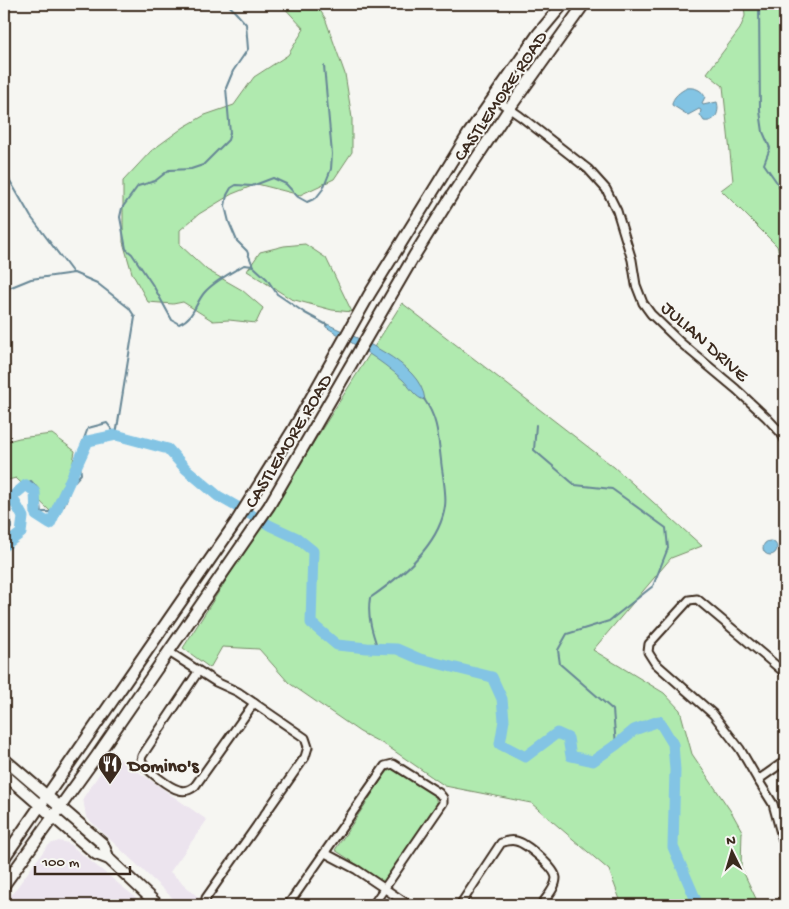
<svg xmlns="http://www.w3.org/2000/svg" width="789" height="909" viewBox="0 0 789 909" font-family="'Gochi Hand',sans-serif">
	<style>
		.built { fill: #ece4ee }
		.green { fill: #b0eaaf; stroke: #768a66 }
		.water { fill: #83c4e4; stroke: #668695 }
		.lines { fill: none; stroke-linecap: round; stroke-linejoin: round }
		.stream { stroke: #668695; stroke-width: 2 }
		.river { stroke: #83c4e4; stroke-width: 11 }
		.street-casing { stroke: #3b2a1e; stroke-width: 11 }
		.secondary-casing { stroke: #3b2a1e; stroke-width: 14 }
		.street { stroke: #f6f6f2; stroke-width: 7 }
		.secondary { stroke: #f6f6f2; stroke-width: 10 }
		.labels { text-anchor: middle; stroke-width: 4; stroke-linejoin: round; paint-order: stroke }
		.street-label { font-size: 19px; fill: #3b2a1e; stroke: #f6f6f2 }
		.poi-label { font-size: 19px; font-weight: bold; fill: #3b2a1e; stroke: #f6f6f2; text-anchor: start }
	</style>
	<rect width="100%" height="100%" fill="#f6f6f2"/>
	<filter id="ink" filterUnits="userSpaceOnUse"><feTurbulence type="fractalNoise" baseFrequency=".02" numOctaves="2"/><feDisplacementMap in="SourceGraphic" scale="10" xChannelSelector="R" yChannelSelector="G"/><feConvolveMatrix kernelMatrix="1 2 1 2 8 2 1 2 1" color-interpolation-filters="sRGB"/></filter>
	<g filter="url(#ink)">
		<g class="built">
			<path d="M 113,754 L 207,820 L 170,872 L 199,898 L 195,905 L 180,905 L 86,817 L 83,798 Z"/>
			<path d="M 59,841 L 68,843 L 145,905 L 4,905 L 45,849 L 50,844 Z"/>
		</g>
		<g class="green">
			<path d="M 281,4 L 316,4 L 325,18 L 345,74 L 352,118 L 352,152 L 334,179 L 300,195 L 257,184 L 232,194 L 199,214 L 180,230 L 180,245 L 207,270 L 242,290 L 263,308 L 256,323 L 229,320 L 213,321 L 183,302 L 173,304 L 148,302 L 132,273 L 123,242 L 123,181 L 151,151 L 184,127 L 205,115 L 234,105 L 254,77 L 288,55 L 304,29 Z"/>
			<path d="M 744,4 L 785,4 L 785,273 L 777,246 L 721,190 L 733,181 L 723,86 L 707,73 L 740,29 L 745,16 Z"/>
			<path d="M 305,244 L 326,258 L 352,312 L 332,310 L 291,299 L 247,271 L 260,252 L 284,246 Z"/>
			<path d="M 402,303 L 614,467 L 702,546 L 671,558 L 593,650 L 664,693 L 680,710 L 692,754 L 732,813 L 742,831 L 741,867 L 759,905 L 622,905 L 609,870 L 531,803 L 445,786 L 387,746 L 360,732 L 289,683 L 259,649 L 222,647 L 210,668 L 183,648 Z"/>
			<path d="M 52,434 L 75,451 L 69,483 L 52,513 L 16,478 L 4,481 L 4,442 L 19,438 Z"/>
			<path d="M 391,769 L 396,769 L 435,795 L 437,804 L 385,883 L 335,850 L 386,773 Z"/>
		</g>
		<g class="water">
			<path d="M 687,88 C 695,87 702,90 705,97 L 702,103 L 703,105 L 717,102 C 720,111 716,123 704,121 L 700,115 L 701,110 L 699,109 L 688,115 L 672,105 C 672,97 681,91 687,88 Z"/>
			<path d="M 325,323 C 356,338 421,362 425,400 C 416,399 409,386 403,380 C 380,359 352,343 326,327 Z"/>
			<circle cx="770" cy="548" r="7"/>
		</g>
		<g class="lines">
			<g class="stream">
				<path d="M 228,4 L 246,24 L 248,49 L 233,71 L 226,88 L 230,133 L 228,140 L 203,165 L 191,169 L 169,170 L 155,181 L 138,186 L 122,208 L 120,217 L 126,249 L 132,254 L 154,287 L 172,320 L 179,324 C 194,318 195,304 204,293 C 214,281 231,273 244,265 L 253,266"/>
				<path d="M 759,4 L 760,111 L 763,132 L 770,148 L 764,164 L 778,184 L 785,199"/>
				<path d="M 324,66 L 332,154 L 331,169 L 323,189 L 316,198 L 307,202 L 298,197 L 286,184 L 273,178 L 252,186 L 236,185 L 231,188 L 227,195 L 225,206 L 229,222 L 237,241 L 247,251 L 253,266 L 267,279 L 277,294 L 305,313 L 327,325"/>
				<path d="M 4,172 L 6,174 L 31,217 L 73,273"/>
				<path d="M 4,290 L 31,279 L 74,273 L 97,283 L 129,308 L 135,317 L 116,435"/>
				<path d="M 536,425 L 534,450 L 575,485 L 612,489 L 666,528 L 668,548 L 653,586 L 609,621 L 567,634 L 558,650 L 560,664 L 613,710 L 616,745"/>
				<path d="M 4,537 L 11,528 C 10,503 5,491 31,481 L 38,489 L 41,512 L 54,512 L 64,506 L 72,484 L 81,474 L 79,452 L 88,428 L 107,423 L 116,435"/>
				<path d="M 378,649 C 372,632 367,616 370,598 C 399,578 440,544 445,506 C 447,493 442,473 441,460 C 438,436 438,419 424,399"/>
			</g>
			<path class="river" d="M 4,546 L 21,533 L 23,517 L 12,497 L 26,485 L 35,492 L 36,515 L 50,524 L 88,441 L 116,435 L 168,449 L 186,469 L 218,496 L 271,526 L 297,538 L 313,551 L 311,623 L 337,645 L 367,648 L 397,649 L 420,659 L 492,677 L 502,699 L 504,720 L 500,744 L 525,757 L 557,733 L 568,738 L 571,756 L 593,761 L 616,745 L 634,730 L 659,721 L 673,744 L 675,770 L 673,847 L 695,898 L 697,905"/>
			<defs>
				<g id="street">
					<path d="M 494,98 L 520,116 L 588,169 L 606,189 L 617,211 L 632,260 L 636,285 L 643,303 L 651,314 L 681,343 L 736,389 L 767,418 L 781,433 L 785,440"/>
					<path d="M 169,652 L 216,682 L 238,692 L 305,738 L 308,747 L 305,757 L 206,898 L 205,905"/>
					<path d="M 198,672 L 142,756 L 141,760 C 144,769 170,788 179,790 C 185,792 190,790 195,786 L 254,703"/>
					<path d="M 785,761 L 758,780 L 773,804 L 785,848"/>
					<path d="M 758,780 L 740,749 L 713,714 L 655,663 L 648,652 L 649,644 L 689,600 L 697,599 L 785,673"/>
					<path d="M 325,853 L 357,870 L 409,905"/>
					<path d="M 288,905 L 385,766 L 393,764 L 439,793 L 443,798 L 443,803 L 373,905"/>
					<path d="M 460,905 L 501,843 C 506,841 511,840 516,841 C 526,843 555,868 556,878 C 556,888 546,898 541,905"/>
				</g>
				<g id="secondary">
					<path d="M 4,759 L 103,844 L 109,859"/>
					<path d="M 4,774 L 96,854 L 109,859 L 158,905"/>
					<path d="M 4,858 L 236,522 L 293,430 L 369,295 L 469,133 L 538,34 L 563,4"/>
					<path d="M 4,885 L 96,757 L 269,506 L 414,256 L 452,195 L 509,109 L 584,4"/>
				</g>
			</defs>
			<use href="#street" class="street-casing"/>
			<use href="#secondary" class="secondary-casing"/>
			<use href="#street" class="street"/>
			<use href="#secondary" class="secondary"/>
		</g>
	</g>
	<defs>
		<symbol id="restaurant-pin" viewBox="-11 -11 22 30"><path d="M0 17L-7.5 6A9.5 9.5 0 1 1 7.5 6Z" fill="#3b2a1e" stroke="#f6f6f2"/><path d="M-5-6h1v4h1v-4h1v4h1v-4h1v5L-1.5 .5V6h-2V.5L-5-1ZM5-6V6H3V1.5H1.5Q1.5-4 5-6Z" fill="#fff"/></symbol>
	</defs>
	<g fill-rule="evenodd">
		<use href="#restaurant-pin" x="96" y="750" width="28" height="38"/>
	</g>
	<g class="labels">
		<g class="street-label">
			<text transform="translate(499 95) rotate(-56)" y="7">CASTLEMORE ROAD</text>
			<text transform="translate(706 340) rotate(42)" y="7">JULIAN DRIVE</text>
			<text transform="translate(287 440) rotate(-59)" y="7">CASTLEMORE ROAD</text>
		</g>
		<g class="poi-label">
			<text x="128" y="771">Domino's</text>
		</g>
	</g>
	<rect width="789" height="909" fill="none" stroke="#f6f6f2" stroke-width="20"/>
	<rect x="10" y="10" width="769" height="889" fill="none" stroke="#3b2a1e" stroke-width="2" filter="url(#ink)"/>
	<g transform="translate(732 852) rotate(355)" stroke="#f6f6f2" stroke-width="4" paint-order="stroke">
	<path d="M0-4L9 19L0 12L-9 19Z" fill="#3b2a1e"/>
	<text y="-8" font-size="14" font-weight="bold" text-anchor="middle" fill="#3b2a1e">N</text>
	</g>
	<path d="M35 866v8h95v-8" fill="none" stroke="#3b2a1e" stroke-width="2.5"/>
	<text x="42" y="866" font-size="15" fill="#3b2a1e" stroke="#f6f6f2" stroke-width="4" paint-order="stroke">100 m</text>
</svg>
